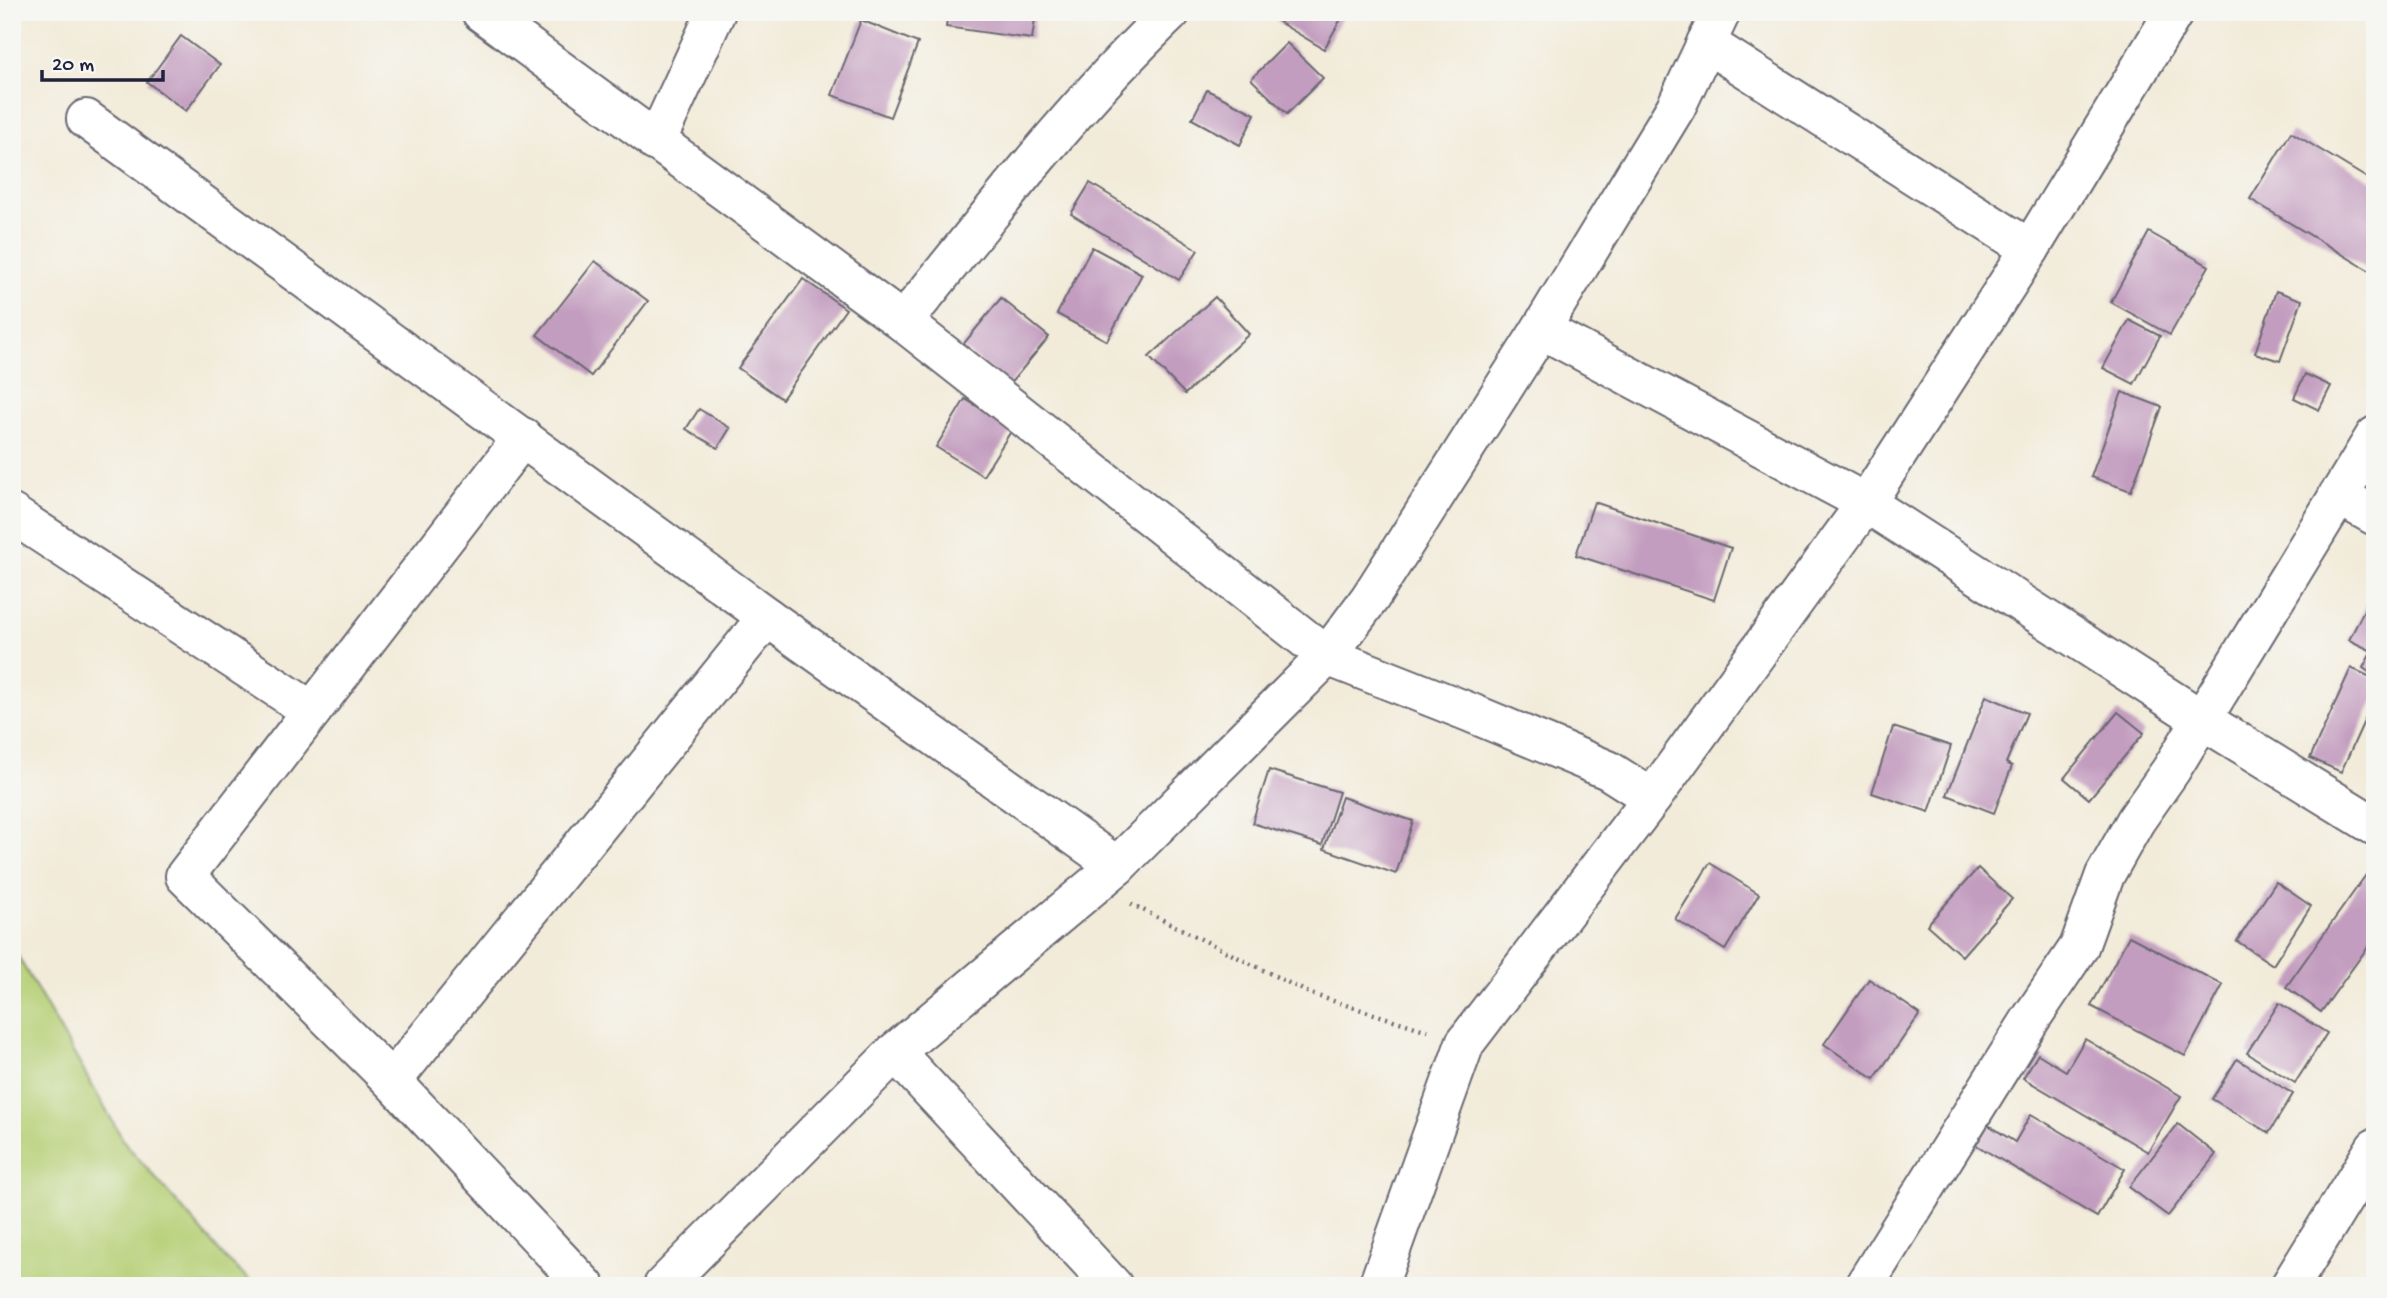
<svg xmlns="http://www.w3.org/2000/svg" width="2387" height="1298" viewBox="0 0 2387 1298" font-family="'Gochi Hand',sans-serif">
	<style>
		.green { fill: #b5cf75; stroke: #6c7858; stroke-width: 2 }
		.building { fill: #c39dbf }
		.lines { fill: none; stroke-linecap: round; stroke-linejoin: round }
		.minor-casing { stroke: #6b6872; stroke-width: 42 }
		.path { stroke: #6b6872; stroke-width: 4.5; stroke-dasharray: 2 5; stroke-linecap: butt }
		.minor { stroke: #fff; stroke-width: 38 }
	</style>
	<rect width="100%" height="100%" fill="#f6f6f2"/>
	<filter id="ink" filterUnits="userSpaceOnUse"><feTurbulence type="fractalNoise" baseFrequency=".0143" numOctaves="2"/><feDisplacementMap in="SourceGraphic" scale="14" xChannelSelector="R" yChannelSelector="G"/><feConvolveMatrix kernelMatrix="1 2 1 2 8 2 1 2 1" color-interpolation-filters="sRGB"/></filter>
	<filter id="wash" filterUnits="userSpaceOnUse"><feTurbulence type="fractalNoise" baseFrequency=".00686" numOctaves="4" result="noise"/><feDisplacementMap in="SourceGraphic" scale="28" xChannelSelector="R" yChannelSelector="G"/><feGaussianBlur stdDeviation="1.57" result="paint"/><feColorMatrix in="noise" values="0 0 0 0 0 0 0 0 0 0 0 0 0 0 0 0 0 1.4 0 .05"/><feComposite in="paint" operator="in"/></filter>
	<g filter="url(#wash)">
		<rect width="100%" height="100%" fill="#f2ebd9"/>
		<path class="green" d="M 12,946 L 125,1143 L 226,1259 L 256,1286 L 12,1286 Z"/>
		<g id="blocks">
			<g class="building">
				<path d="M 948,12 L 1036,12 L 1032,39 L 946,27 Z"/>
				<path d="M 1283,12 L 1345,12 L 1324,49 L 1277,21 Z"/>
				<path d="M 861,20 L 918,43 L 890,117 L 832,95 Z"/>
				<path d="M 181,36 L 220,65 L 186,111 L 147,82 Z"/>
				<path d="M 1287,43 L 1323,78 L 1287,114 L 1251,79 Z"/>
				<path d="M 1207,90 L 1255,114 L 1240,145 L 1192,119 Z"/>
				<path d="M 2291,132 L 2375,183 L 2375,274 L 2250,199 Z"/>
				<path d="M 1090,183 L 1198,250 L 1179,280 L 1071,214 Z"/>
				<path d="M 2149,232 L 2209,266 L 2170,335 L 2111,302 Z"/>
				<path d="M 1092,247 L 1142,274 L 1107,341 L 1057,314 Z"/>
				<path d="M 595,261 L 648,301 L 591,376 L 537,335 Z"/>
				<path d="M 803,279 L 846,309 L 782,399 L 738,368 Z"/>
				<path d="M 2276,291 L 2302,300 L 2280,361 L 2255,353 Z"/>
				<path d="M 1215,297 L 1249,334 L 1185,394 L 1149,357 Z"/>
				<path d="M 1001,298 L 1049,337 L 1009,385 L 961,347 Z"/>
				<path d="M 2129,320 L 2160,336 L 2134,384 L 2103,368 Z"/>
				<path d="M 2305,374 L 2331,386 L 2319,410 L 2294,398 Z"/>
				<path d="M 2122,392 L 2162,407 L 2131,491 L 2091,477 Z"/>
				<path d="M 965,399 L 1013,428 L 983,476 L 936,447 Z"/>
				<path d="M 699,409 L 730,428 L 718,448 L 686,429 Z"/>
				<path d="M 1594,502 L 1731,548 L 1714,600 L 1576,555 Z"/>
				<path d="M 2375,588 L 2375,676 L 2363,668 L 2372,651 L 2349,640 Z"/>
				<path d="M 2351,668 L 2375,679 L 2375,697 L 2341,772 L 2310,758 Z"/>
				<path d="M 1986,696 L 2027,713 L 2006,763 L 2012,766 L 1994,813 L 1947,795 Z"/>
				<path d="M 2118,712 L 2144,733 L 2089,799 L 2064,778 Z"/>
				<path d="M 1893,727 L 1951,746 L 1929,812 L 1872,793 Z"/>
				<path d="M 1269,770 L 1339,792 L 1322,845 L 1252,823 Z"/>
				<path d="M 1342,797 L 1413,821 L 1396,874 L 1324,849 Z"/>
				<path d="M 1710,863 L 1759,894 L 1725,950 L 1675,919 Z"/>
				<path d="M 2373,865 L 2375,866 L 2375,937 L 2321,1012 L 2286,987 Z"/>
				<path d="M 1978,868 L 2012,899 L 1962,956 L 1927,925 Z"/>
				<path d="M 2276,882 L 2311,906 L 2273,965 L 2237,941 Z"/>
				<path d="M 2129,936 L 2223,985 L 2185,1056 L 2091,1006 Z"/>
				<path d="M 1869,979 L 1920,1014 L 1874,1079 L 1824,1044 Z"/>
				<path d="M 2279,1003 L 2327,1033 L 2295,1083 L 2247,1053 Z"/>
				<path d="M 2085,1039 L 2181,1096 L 2148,1152 L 2023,1078 L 2038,1054 L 2066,1071 Z"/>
				<path d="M 2237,1059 L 2293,1094 L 2269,1133 L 2212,1099 Z"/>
				<path d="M 2031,1114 L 2125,1169 L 2097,1217 L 1976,1145 L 1988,1125 L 2015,1142 Z"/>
				<path d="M 2178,1124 L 2216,1154 L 2168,1216 L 2129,1187 Z"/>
			</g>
		</g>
	</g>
	<g filter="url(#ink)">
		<use href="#blocks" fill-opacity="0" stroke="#6b6872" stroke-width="2"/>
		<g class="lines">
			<defs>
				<g id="minor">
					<path d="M 481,12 L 903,322 L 1327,656 L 1469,712 L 1608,770 L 1652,798"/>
					<path d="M 1706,43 L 2030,249"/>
					<path d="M 86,119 L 767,617 L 1117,866"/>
					<path d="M 656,142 L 716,12"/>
					<path d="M 903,322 C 989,216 1072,107 1171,12"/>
					<path d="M 1541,329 L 1866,503 L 2201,719 L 2375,826"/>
					<path d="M 523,437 L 185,876 L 392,1081 L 585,1286"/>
					<path d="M 2338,495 L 2375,516"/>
					<path d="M 12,514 L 312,711"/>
					<path d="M 895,1052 L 1113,1286"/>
					<path d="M 392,1081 L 767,617"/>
					<path d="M 663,1286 L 895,1052 L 1117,866 L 1327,656 L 1370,598 L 1541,329 L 1676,107 L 1721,12"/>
					<path d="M 1378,1286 L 1465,1043 L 1652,798 L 1866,503 L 2030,249 L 2174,12"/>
					<path d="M 1864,1286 L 2032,1017 L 2079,947 L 2105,875 L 2136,820 L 2171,770 L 2375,436"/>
					<path d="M 2290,1286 L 2375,1148"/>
				</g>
			</defs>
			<use href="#minor" class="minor-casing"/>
			<path class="path" d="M 1131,904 L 1311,994 L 1428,1031"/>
			<use href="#minor" class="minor"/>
		</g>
	</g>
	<rect width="2387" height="1298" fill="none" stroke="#f6f6f2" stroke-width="42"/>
	<path d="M42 70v10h121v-10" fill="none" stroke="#22223b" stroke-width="3.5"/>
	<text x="52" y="70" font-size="21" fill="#22223b" stroke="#f6f6f2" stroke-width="5" paint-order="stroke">20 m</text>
</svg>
